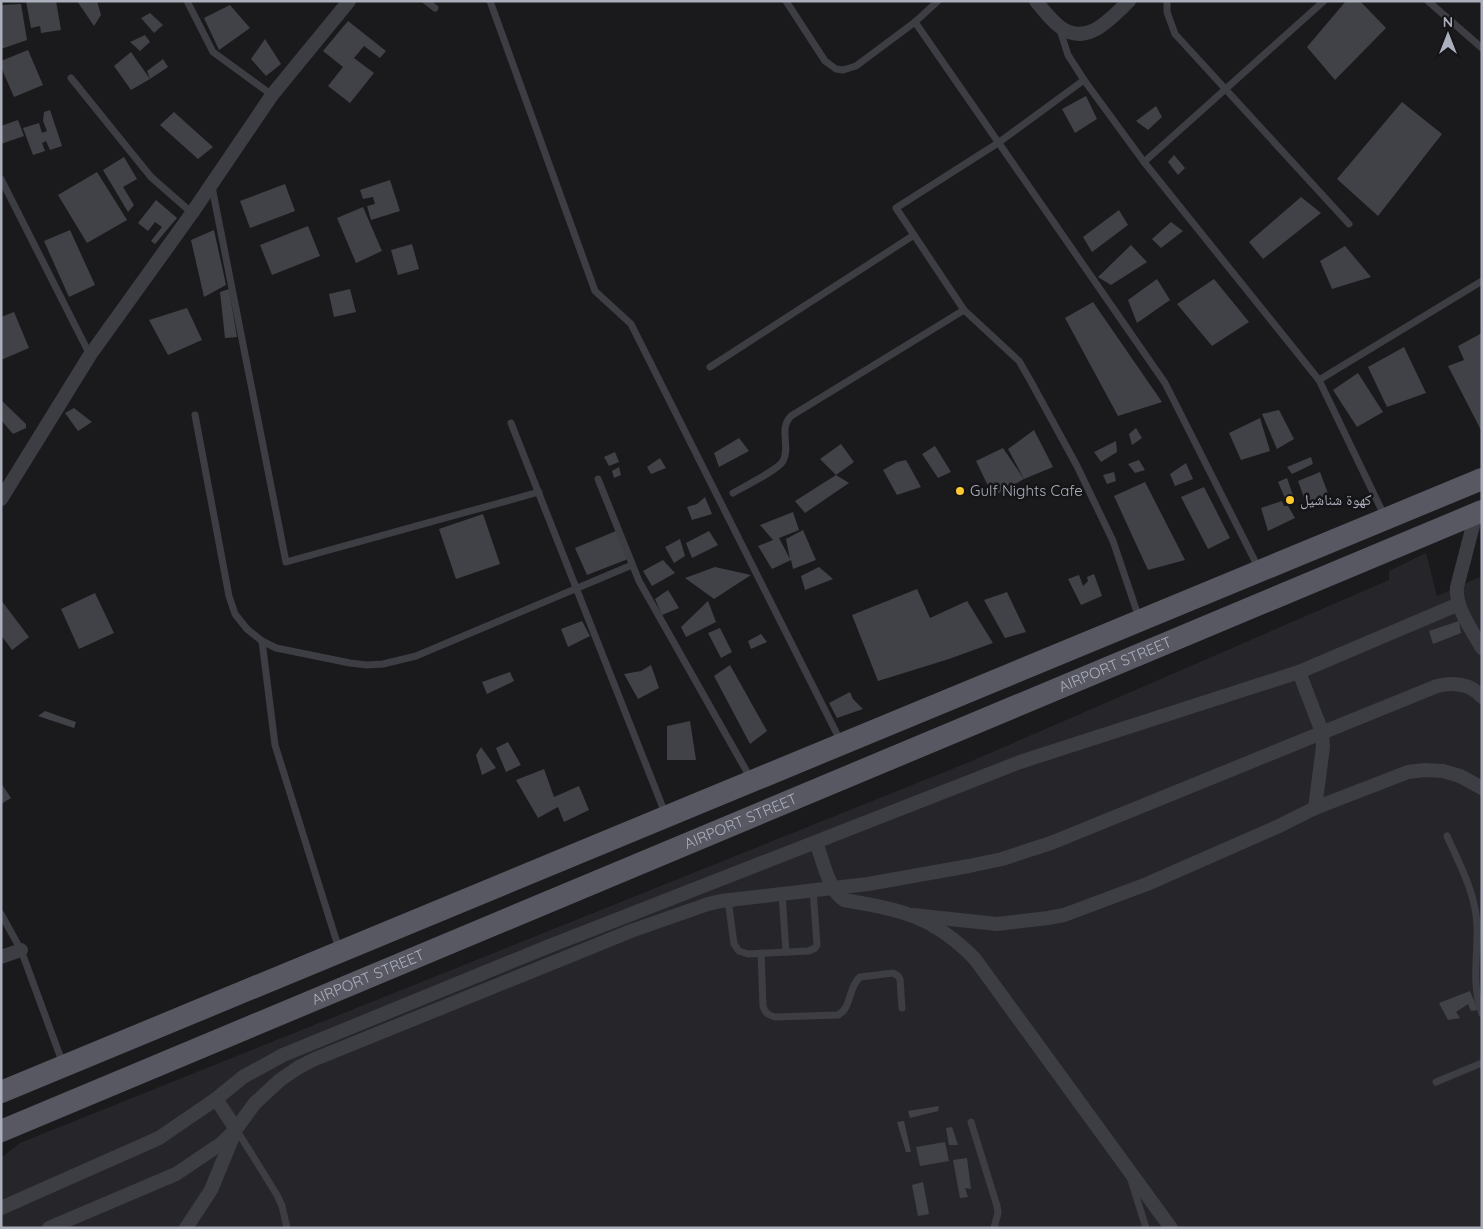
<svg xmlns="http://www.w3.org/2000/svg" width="1483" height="1229" viewBox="0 0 1483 1229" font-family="Quicksand,'Noto Naskh Arabic',sans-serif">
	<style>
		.built { fill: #26262a }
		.building { fill: #414247 }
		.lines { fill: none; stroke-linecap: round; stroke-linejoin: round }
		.lane { stroke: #3d3d44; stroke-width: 7 }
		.street { stroke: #3d3d44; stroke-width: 14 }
		.primary { stroke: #575862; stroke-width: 22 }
		.poi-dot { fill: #ffc930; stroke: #151518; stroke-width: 2 }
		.labels { text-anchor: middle; stroke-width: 5; stroke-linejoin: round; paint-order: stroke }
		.poi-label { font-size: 15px; fill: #acb0bd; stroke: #151518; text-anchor: start }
		.street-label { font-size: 15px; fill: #acb0bd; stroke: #151518 }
	</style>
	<rect width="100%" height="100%" fill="#1a1a1d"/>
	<path class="built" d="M 1426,553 L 1437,596 L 1482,576 L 1482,1228 L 1,1228 L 1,1158 L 20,1143 L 967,763 L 1389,580 L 1389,571 Z"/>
	<g class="building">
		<path d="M 26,1 L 56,1 L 61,30 L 41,33 L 40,26 L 31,28 Z"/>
		<path d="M 77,1 L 97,1 L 101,15 L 94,26 Z"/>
		<path d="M 1346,1 L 1360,1 L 1386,28 L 1335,80 L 1307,47 Z"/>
		<path d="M 21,4 L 27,40 L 1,49 L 1,5 Z"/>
		<path d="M 230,5 L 250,28 L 219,50 L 204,18 Z"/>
		<path d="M 150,13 L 163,25 L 154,33 L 141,18 Z"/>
		<path d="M 348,21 L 386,51 L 380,58 L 364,46 L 354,58 L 374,73 L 350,103 L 328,86 L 343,67 L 323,51 Z"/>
		<path d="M 145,35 L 150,42 L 140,51 L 130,42 Z"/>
		<path d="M 265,39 L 281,64 L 266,76 L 251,59 Z"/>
		<path d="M 28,50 L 43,85 L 14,97 L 1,67 L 1,61 Z"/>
		<path d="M 131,52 L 150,79 L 131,90 L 114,66 Z"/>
		<path d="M 163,59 L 168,67 L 150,79 L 147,71 Z"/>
		<path d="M 1086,96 L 1097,119 L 1075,133 L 1062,109 Z"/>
		<path d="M 1402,102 L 1442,134 L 1378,216 L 1337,179 Z"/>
		<path d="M 1156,106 L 1162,117 L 1148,130 L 1136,121 Z"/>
		<path d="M 50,110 L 62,146 L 50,150 L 46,141 L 42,143 L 45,151 L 33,155 L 23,128 L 39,123 L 42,133 L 47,131 L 43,121 L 44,112 Z"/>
		<path d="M 174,112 L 213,147 L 198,159 L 160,125 Z"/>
		<path d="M 18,120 L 24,136 L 1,144 L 1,126 Z"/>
		<path d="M 1174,155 L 1185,168 L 1178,175 L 1168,162 Z"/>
		<path d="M 124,157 L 137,179 L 123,187 L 134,205 L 128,212 L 103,170 Z"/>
		<path d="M 97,172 L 127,220 L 87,243 L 58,195 Z"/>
		<path d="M 390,180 L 400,211 L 371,220 L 367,206 L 375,204 L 373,197 L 363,199 L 360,190 Z"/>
		<path d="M 285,184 L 295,211 L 250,228 L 240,201 Z"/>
		<path d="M 1301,197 L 1321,213 L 1263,259 L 1249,242 Z"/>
		<path d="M 156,200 L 177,218 L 155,244 L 151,241 L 162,227 L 155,222 L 148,231 L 138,223 Z"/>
		<path d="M 363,207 L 382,251 L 356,263 L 337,218 Z"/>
		<path d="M 1119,210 L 1128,225 L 1092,252 L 1083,237 Z"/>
		<path d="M 1171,222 L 1183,231 L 1161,248 L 1152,239 Z"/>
		<path d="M 308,226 L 320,256 L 272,275 L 260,245 Z"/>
		<path d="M 70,230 L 95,285 L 69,297 L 44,241 Z"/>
		<path d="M 214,230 L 226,285 L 204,297 L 191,240 Z"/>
		<path d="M 412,244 L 419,269 L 398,275 L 391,250 Z"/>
		<path d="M 1131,245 L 1147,262 L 1111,285 L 1098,277 Z"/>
		<path d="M 1345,246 L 1371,277 L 1332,289 L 1320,261 Z"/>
		<path d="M 1157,279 L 1170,300 L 1137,323 L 1128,300 Z"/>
		<path d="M 1214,279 L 1249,322 L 1212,346 L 1177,304 Z"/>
		<path d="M 229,289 L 237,337 L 225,338 L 220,292 Z"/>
		<path d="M 350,289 L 356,312 L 334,317 L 329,294 Z"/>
		<path d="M 1093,302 L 1162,402 L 1118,416 L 1065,318 Z"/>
		<path d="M 187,308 L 202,340 L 168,355 L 149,320 Z"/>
		<path d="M 14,312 L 29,348 L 1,360 L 1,317 Z"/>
		<path d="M 1482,333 L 1482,432 L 1448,366 L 1464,360 L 1458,346 Z"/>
		<path d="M 1404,347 L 1426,393 L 1387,407 L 1368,367 Z"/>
		<path d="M 1358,373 L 1383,412 L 1357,427 L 1333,390 Z"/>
		<path d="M 1,400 L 26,424 L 26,428 L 13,434 L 1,420 Z"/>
		<path d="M 74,408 L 92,422 L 78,431 L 65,413 Z"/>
		<path d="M 1279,410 L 1294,439 L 1277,449 L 1262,414 Z"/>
		<path d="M 1260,418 L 1270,451 L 1241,460 L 1229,433 Z"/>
		<path d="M 1136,428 L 1142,438 L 1132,445 L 1129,434 Z"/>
		<path d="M 1034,430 L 1053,467 L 1024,479 L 1008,449 Z"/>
		<path d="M 739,438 L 749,451 L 719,467 L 714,453 Z"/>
		<path d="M 1116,441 L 1117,452 L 1101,462 L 1094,452 Z"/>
		<path d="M 841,444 L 854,462 L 836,475 L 820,459 Z"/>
		<path d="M 935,446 L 951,472 L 938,478 L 922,454 Z"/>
		<path d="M 1003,448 L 1024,479 L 993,496 L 976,461 Z"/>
		<path d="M 615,452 L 619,462 L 609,466 L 604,457 Z"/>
		<path d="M 1311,457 L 1313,464 L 1292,474 L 1287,467 Z"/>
		<path d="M 660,458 L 666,468 L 651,474 L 647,467 Z"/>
		<path d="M 906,460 L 921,487 L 897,495 L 883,470 L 897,462 Z"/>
		<path d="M 1139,460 L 1145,470 L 1135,473 L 1128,464 Z"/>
		<path d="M 1186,463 L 1193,479 L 1175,486 L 1170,474 Z"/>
		<path d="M 619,467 L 621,475 L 614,478 L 612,471 Z"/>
		<path d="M 1114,472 L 1116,481 L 1107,484 L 1103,475 Z"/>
		<path d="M 1320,472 L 1330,499 L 1308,509 L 1298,481 Z"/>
		<path d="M 836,475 L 849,483 L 805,513 L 795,501 Z"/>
		<path d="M 1287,478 L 1295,501 L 1287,503 L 1278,482 Z"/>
		<path d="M 1145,482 L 1185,560 L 1148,570 L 1114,496 Z"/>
		<path d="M 1204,487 L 1230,538 L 1208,549 L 1181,497 Z"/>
		<path d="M 705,497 L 712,514 L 692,520 L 687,507 L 697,504 Z"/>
		<path d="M 1282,501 L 1284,506 L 1288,506 L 1295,518 L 1268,531 L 1261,508 Z"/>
		<path d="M 793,512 L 799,530 L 779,538 L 790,559 L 786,539 L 803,530 L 816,560 L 793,569 L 791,560 L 772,569 L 758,546 L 773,540 L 760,525 Z"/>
		<path d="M 483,514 L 500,564 L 456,579 L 439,529 Z"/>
		<path d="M 616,531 L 628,559 L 587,575 L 575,548 Z"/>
		<path d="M 709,531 L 718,545 L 692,558 L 686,543 Z"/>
		<path d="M 680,539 L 685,556 L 674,563 L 665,547 Z"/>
		<path d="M 663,560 L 675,573 L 652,586 L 643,571 Z"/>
		<path d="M 715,567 L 751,575 L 714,599 L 685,578 Z"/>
		<path d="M 819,567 L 833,579 L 805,590 L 801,576 Z"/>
		<path d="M 1094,574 L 1102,596 L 1081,605 L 1068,579 L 1079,575 L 1083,586 L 1088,581 L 1087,577 Z"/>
		<path d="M 917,589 L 930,618 L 967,601 L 993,643 L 949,659 L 878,681 L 852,615 Z"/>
		<path d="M 668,590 L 679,608 L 662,615 L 655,599 Z"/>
		<path d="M 1007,592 L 1026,632 L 1005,638 L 984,600 Z"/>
		<path d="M 95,593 L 114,633 L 79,649 L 61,609 Z"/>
		<path d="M 1,600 L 29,637 L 12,650 L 1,635 Z"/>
		<path d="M 708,601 L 716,622 L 686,637 L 681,627 Z"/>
		<path d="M 582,621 L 590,636 L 568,647 L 561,629 Z"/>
		<path d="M 1459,621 L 1461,633 L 1433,644 L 1429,631 Z"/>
		<path d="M 720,628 L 732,652 L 721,658 L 708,633 Z"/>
		<path d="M 761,634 L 767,642 L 751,649 L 748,641 Z"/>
		<path d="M 651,665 L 659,688 L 638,699 L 624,674 L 641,671 Z"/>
		<path d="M 730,665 L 767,731 L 750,744 L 714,676 Z"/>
		<path d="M 510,672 L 514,681 L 487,694 L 482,682 Z"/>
		<path d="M 850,692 L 853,699 L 863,709 L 837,718 L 829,703 Z"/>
		<path d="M 45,711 L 76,722 L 74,728 L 38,716 Z"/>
		<path d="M 690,721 L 696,760 L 667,760 L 667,726 Z"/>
		<path d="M 508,742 L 521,765 L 506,772 L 496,748 Z"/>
		<path d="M 481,747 L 496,768 L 482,775 L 476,755 Z"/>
		<path d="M 544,769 L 554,797 L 579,786 L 589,810 L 564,822 L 558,807 L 538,818 L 516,780 Z"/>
		<path d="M 1,783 L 11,798 L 1,804 Z"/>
		<path d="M 1470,991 L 1478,1010 L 1471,1011 L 1468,1004 L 1456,1012 L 1460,1018 L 1448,1020 L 1439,1003 Z"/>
		<path d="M 939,1106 L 938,1111 L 910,1118 L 908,1111 Z"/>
		<path d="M 904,1121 L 911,1152 L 906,1152 L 897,1122 Z"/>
		<path d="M 952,1127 L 958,1145 L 949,1145 L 946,1128 Z"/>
		<path d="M 945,1142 L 949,1161 L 920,1166 L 916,1147 Z"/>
		<path d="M 967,1158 L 971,1189 L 965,1188 L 968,1197 L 960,1198 L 953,1160 Z"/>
		<path d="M 923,1182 L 929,1214 L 918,1216 L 912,1185 Z"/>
	</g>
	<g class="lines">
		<g class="lane">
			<path d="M 187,1 L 213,52 L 272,95"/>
			<path d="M 426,1 L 435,8"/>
			<path d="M 490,1 L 595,291 L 631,324 L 841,742"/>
			<path d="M 786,1 L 825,61 L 836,69 L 843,70 L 856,66 L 915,22 L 938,1"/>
			<path d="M 1167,1 L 1167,12 L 1175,34 L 1349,224"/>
			<path d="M 1428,1 L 1482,48"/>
			<path d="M 915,22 L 1165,383 L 1259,569"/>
			<path d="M 1059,27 L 1068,55 L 1084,80 L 1144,162 L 1319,380 L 1385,517"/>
			<path d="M 71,78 L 151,177 L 192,213"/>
			<path d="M 1084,80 L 998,143 L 896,208 L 964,310 L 1019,361 L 1030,380 L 1077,466 L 1113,541 L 1139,618"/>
			<path d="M 1144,162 L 1324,1"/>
			<path d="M 1,179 L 90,355"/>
			<path d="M 212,187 L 286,562 L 539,492"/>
			<path d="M 710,367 L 914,235"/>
			<path d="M 1319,380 L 1482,281"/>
			<path d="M 195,415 L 229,596 L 235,614 L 247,629 L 262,641 L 276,648 L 350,663 L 367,665 L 383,664 L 416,656 L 632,565"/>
			<path d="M 511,423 L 665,813"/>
			<path d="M 598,479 L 639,581 L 751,779"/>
			<path d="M 733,493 C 743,487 778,470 783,461 C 791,447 778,429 791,416 L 964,310"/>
			<path d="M 262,641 L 275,745 L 339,949"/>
			<path d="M 1447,836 C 1460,865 1476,894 1477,926 C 1478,956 1471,985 1482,1014"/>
			<path d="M 782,894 L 786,952"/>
			<path d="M 728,900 L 734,944 L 739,951 L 748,954 L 809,951 L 815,948 L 817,945 L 813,890"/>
			<path d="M 1,914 L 21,950 L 63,1064"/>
			<path d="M 761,953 L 763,1006 C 765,1013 768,1015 775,1017 L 838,1015 C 852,1008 848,987 860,977 L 893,973 L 898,976 L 900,979 L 902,1008"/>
			<path d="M 1436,1082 L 1482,1063"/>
			<path d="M 971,1122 L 997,1206 L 998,1213 L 994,1228"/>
			<path d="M 236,1129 L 277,1195 L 282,1206 L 287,1228"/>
			<path d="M 1131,1180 L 1146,1228"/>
		</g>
		<g class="street">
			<path d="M 1036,1 C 1043,10 1051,20 1060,27 C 1087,47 1110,19 1129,1"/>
			<path d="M 1,499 L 90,355 L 192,213 L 272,95 L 349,1"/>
			<path d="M 1476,514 L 1457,587 C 1455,608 1472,630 1482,648"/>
			<path d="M 1299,672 L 1322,732 L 1323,747 L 1315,808"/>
			<path d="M 816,842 C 822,858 829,891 844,900 C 902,910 933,916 975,959 L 1171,1228"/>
			<path d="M 913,915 L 997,924 L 1048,918 L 1064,915 L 1147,884 L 1279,826 L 1315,808 L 1408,772 L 1425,770 L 1443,771 L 1460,776 L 1482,788"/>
			<path d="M 1,957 L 21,950"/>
			<path d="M 1,1208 L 159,1138 L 216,1099 L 243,1077 L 283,1055 L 547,947 L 1020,762 L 1299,672 L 1459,604"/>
			<path d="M 49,1228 L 176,1174 L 222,1143 L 236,1129 L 255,1103 L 280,1080 L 299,1067 L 315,1059 L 631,931 L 708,904 L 721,901 L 868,884 L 969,866 L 1002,859 L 1051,843 L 1437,686 C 1454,682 1470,683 1482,697"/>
			<path d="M 186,1228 L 211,1190 L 236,1129 L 216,1099"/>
		</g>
		<g class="primary">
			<path d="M 1,1092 L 1482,479"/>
			<path id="s1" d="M 1,1131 L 1482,511"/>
		</g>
	</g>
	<g class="poi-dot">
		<circle cx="960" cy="491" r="5"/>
		<circle cx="1290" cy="500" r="5"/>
	</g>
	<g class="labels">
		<g class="poi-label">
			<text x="970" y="496">Gulf Nights Cafe</text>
			<text x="1300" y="505">كهوة شناشيل</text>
		</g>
		<g class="street-label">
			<text dy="5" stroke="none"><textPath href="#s1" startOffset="1208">AIRPORT STREET</textPath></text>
			<text dy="5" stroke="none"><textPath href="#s1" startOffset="802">AIRPORT STREET</textPath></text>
			<text dy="5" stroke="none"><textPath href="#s1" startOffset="398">AIRPORT STREET</textPath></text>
		</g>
	</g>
	<rect width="1483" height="1229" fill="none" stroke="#acb0bd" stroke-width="5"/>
	<g transform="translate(1448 35)" stroke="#151518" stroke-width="4" paint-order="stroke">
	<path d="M0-4L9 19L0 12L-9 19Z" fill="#acb0bd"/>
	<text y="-8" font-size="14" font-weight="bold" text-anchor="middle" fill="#acb0bd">N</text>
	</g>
</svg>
